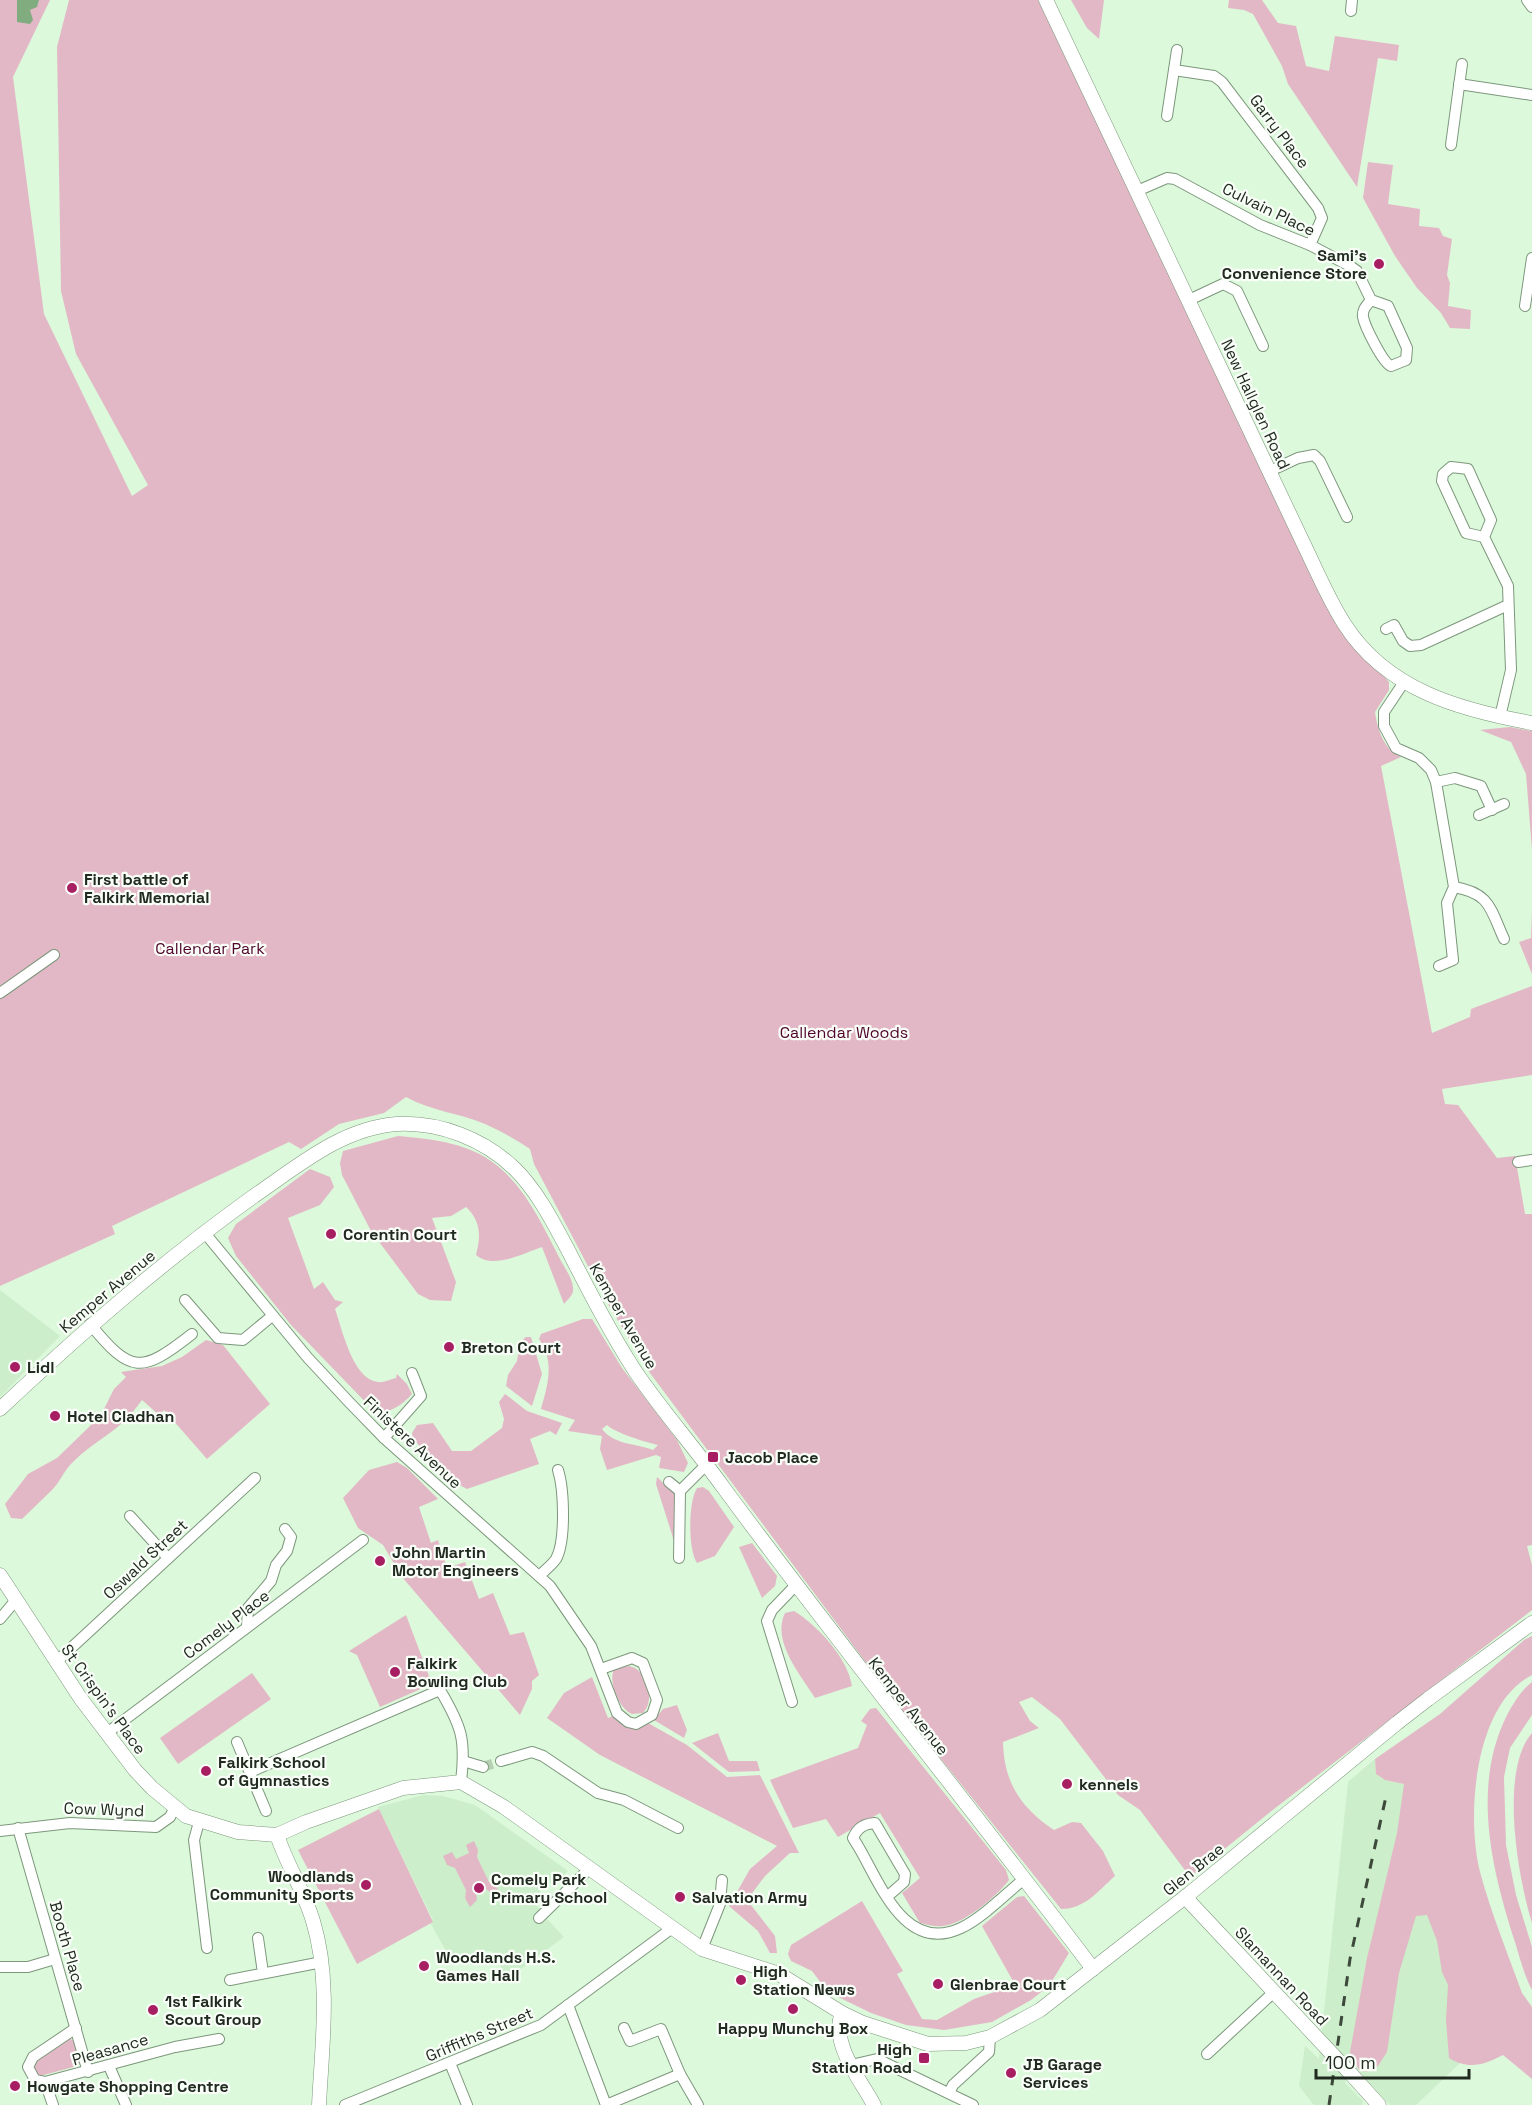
<svg xmlns="http://www.w3.org/2000/svg" width="1532" height="2105" viewBox="0 0 1532 2105" font-family="'Space Grotesk',sans-serif">
	<style>
		.built { fill: #cceeca }
		.green { fill: #e3b8c6; fill-rule: evenodd }
		.water { fill: #80ac7f }
		.lines { fill: none; stroke-linecap: round; stroke-linejoin: round }
		.street-tunnel { stroke: #b6d0b5; stroke-width: 10; stroke-dasharray: 10 5; stroke-linecap: butt }
		.street-casing { stroke: #7d977c; stroke-width: 12 }
		.secondary-casing { stroke: #7d977c; stroke-width: 15 }
		.street { stroke: #fff; stroke-width: 10 }
		.secondary { stroke: #fff; stroke-width: 14 }
		.rail { stroke: #3c493b; stroke-width: 3; stroke-dasharray: 10 10; stroke-linecap: butt }
		.secondary-bridge-casing { stroke: #7d977c; stroke-width: 15; stroke-linecap: butt }
		.secondary-bridge { stroke: #fff; stroke-width: 14 }
		.poi-dot { fill: #a81e63; stroke: #f9fef8; stroke-width: 2 }
		.labels { text-anchor: middle; stroke-width: 4.5; stroke-linejoin: round; paint-order: stroke }
		.street-label { font-size: 16px; fill: #202a1f; stroke: #f9fef8 }
		.poi-label { font-size: 16px; font-weight: bold; fill: #202a1f; stroke: #f9fef8; text-anchor: start }
		.park-label { font-size: 16px; fill: #50042b; stroke: #f9fef8 }
	</style>
	<rect width="100%" height="100%" fill="#dcf9db"/>
	<g class="built">
		<path d="M 0,1290 L 60,1336 L 0,1397 Z"/>
		<path d="M 1375,1759 L 1376,1774 L 1385,1780 L 1404,1784 L 1476,2006 L 1459,2064 L 1416,2105 L 1390,2105 L 1349,2061 L 1345,2083 L 1363,2101 L 1362,2105 L 1314,2105 L 1299,2086 L 1305,2046 L 1319,2059 L 1348,1782 Z"/>
		<path d="M 423,1795 L 443,1796 L 475,1805 L 568,1871 L 555,1884 L 549,1882 L 542,1885 L 540,1890 L 543,1896 L 535,1904 L 540,1909 L 536,1914 L 543,1923 L 547,1919 L 564,1937 L 506,1980 L 496,1955 L 490,1951 L 481,1952 L 456,1964 L 452,1962 L 431,1924 L 433,1920 L 378,1807 Z"/>
	</g>
	<g class="green">
		<path d="M 0,0 L 50,0 L 13,77 L 44,314 L 132,496 L 148,485 L 76,354 L 61,291 L 57,47 L 69,0 L 1038,0 L 1335,620 L 1389,682 L 1389,690 L 1375,712 C 1378,731 1383,748 1401,757 L 1381,766 L 1432,1033 L 1470,1017 L 1471,1009 L 1532,986 L 1532,1075 L 1442,1089 L 1445,1104 L 1458,1105 L 1497,1158 L 1515,1156 L 1525,1214 L 1532,1214 L 1532,1545 L 1527,1546 L 1532,1565 L 1532,1610 L 1274,1809 L 1190,1877 L 1140,1810 L 1118,1795 L 1060,1719 L 1032,1697 L 1019,1702 L 1030,1721 L 1039,1728 L 1003,1742 C 1004,1783 1021,1808 1054,1830 L 1072,1822 L 1081,1823 L 1103,1851 L 1115,1876 C 1098,1891 1085,1909 1061,1909 L 897,1704 L 647,1369 L 608,1304 L 534,1164 L 530,1149 C 516,1140 501,1131 485,1124 C 459,1113 431,1111 406,1097 L 384,1113 L 339,1124 L 301,1149 L 289,1142 L 112,1226 L 115,1234 L 0,1286 Z"/>
		<path d="M 1071,0 L 1104,0 L 1099,39 L 1087,28 Z"/>
		<path d="M 1229,0 L 1262,0 L 1278,23 L 1296,26 L 1306,66 L 1329,71 L 1335,36 L 1399,45 L 1397,61 L 1378,58 L 1357,187 L 1288,84 L 1282,66 L 1253,14 L 1244,10 L 1228,8 Z"/>
		<path d="M 1368,162 L 1393,165 L 1388,204 L 1420,209 L 1419,226 L 1439,228 L 1443,236 L 1452,239 L 1447,275 L 1450,283 L 1448,306 L 1471,310 L 1470,329 L 1450,328 L 1441,313 L 1417,288 L 1395,256 L 1363,198 Z"/>
		<path d="M 1510,727 L 1532,731 L 1532,850 L 1526,774 L 1511,742 L 1480,730 Z"/>
		<path d="M 1532,912 L 1532,974 L 1519,942 L 1531,938 Z"/>
		<path d="M 398,1136 C 430,1139 464,1142 491,1161 C 524,1184 542,1224 560,1259 C 564,1267 573,1279 573,1288 C 574,1295 568,1299 564,1304 L 542,1247 C 524,1253 493,1270 476,1255 C 481,1236 481,1221 466,1207 L 451,1216 L 432,1218 L 456,1282 L 451,1301 L 430,1300 L 418,1294 L 371,1231 L 342,1175 L 340,1163 L 343,1151 Z"/>
		<path d="M 310,1169 L 330,1177 L 334,1187 L 320,1205 L 288,1218 L 314,1289 L 323,1282 L 335,1300 L 343,1302 L 335,1309 C 342,1329 353,1380 378,1382 C 383,1383 391,1379 396,1378 L 397,1374 L 407,1384 L 412,1394 C 402,1405 390,1414 375,1412 L 291,1325 L 236,1256 L 228,1238 L 236,1224 Z"/>
		<path d="M 583,1319 L 592,1319 L 622,1368 L 677,1440 L 688,1463 L 684,1472 L 659,1468 L 661,1457 L 656,1455 L 607,1470 L 600,1449 L 602,1436 L 568,1431 L 575,1420 L 541,1409 C 548,1385 555,1361 539,1339 L 541,1334 ZM 607,1425 C 613,1432 648,1443 658,1445 L 653,1450 C 635,1443 614,1445 602,1429 Z"/>
		<path d="M 526,1337 L 531,1337 L 542,1374 L 532,1406 L 506,1386 L 508,1375 L 517,1361 L 520,1342 Z"/>
		<path d="M 206,1340 L 223,1345 L 270,1404 L 207,1459 L 164,1410 L 159,1415 L 142,1400 C 119,1433 100,1436 74,1461 C 63,1471 61,1481 52,1490 C 42,1500 32,1509 22,1519 L 11,1518 L 5,1504 L 28,1474 L 57,1458 L 88,1428 L 102,1413 L 114,1389 L 126,1377 L 121,1372 L 162,1366 L 182,1357 Z"/>
		<path d="M 505,1394 L 527,1411 L 562,1423 L 556,1435 L 550,1431 L 530,1439 L 539,1464 L 467,1489 L 444,1477 L 413,1438 L 412,1433 L 417,1425 L 433,1423 L 452,1451 L 471,1451 L 502,1428 L 504,1419 L 499,1402 Z"/>
		<path d="M 397,1462 L 407,1468 L 438,1499 L 419,1507 L 431,1543 L 438,1540 L 447,1568 L 465,1562 L 479,1599 L 493,1593 L 510,1635 L 524,1632 L 539,1675 L 532,1681 L 532,1689 L 520,1715 L 402,1577 L 383,1545 L 358,1528 L 343,1498 L 369,1470 Z"/>
		<path d="M 657,1477 L 677,1496 L 675,1544 L 656,1484 Z"/>
		<path d="M 703,1487 L 709,1491 L 734,1527 L 715,1556 L 697,1563 C 688,1550 688,1502 697,1488 Z"/>
		<path d="M 752,1543 L 777,1576 L 775,1586 L 762,1598 L 739,1547 Z"/>
		<path d="M 794,1611 C 817,1625 848,1658 852,1686 L 815,1698 C 801,1675 771,1641 785,1613 Z"/>
		<path d="M 406,1615 L 432,1684 L 380,1707 L 357,1655 L 349,1651 Z"/>
		<path d="M 1532,1636 L 1532,1675 C 1474,1704 1466,1816 1480,1872 C 1491,1913 1508,1954 1522,1993 L 1532,2007 L 1532,2079 L 1503,2055 C 1484,2065 1468,2070 1449,2058 L 1446,2020 L 1448,1985 L 1442,1972 L 1437,1941 L 1427,1915 L 1416,1916 L 1399,1973 L 1387,2052 L 1378,2066 L 1366,2072 L 1359,2070 L 1350,2052 L 1367,1958 L 1397,1833 L 1404,1784 L 1385,1780 L 1376,1774 L 1375,1759 L 1440,1714 L 1524,1640 Z"/>
		<path d="M 629,1666 C 647,1669 656,1700 643,1713 L 632,1714 C 619,1709 608,1682 614,1669 Z"/>
		<path d="M 252,1673 L 271,1699 L 178,1764 L 160,1738 Z"/>
		<path d="M 592,1677 L 608,1718 L 615,1715 L 637,1727 L 648,1723 L 687,1745 L 727,1777 L 760,1775 L 799,1853 L 790,1853 L 765,1876 L 747,1900 L 775,1936 L 777,1953 L 770,1953 L 758,1931 L 729,1906 L 750,1869 L 777,1846 L 600,1755 L 547,1718 L 564,1693 Z"/>
		<path d="M 1532,1682 L 1532,1715 L 1510,1748 L 1504,1777 L 1506,1845 L 1516,1895 L 1532,1947 L 1532,1990 C 1524,1975 1520,1958 1515,1942 C 1492,1870 1471,1787 1507,1715 C 1513,1704 1521,1690 1532,1682 Z"/>
		<path d="M 677,1705 L 687,1730 L 684,1738 L 654,1720 L 663,1709 Z"/>
		<path d="M 876,1708 L 1006,1870 L 1009,1880 C 998,1895 967,1921 948,1925 C 938,1928 929,1925 920,1923 L 902,1893 L 920,1878 L 880,1813 L 838,1837 L 826,1819 L 793,1828 L 770,1780 L 858,1748 L 867,1725 L 861,1721 L 870,1709 Z"/>
		<path d="M 718,1733 L 729,1761 L 757,1761 L 760,1771 L 729,1772 L 692,1743 Z"/>
		<path d="M 1532,1733 L 1532,1923 C 1518,1878 1499,1771 1532,1733 Z"/>
		<path d="M 379,1809 L 433,1922 L 357,1964 L 298,1850 Z"/>
		<path d="M 474,1841 L 478,1850 L 477,1857 L 489,1882 L 495,1884 L 499,1892 L 491,1893 L 485,1888 L 476,1893 L 477,1900 L 470,1907 L 465,1898 L 466,1890 L 455,1868 L 447,1865 L 443,1856 L 452,1852 L 456,1859 L 469,1853 L 466,1845 Z"/>
		<path d="M 1024,1896 L 1069,1953 L 1049,1986 L 1031,2000 L 992,2022 L 944,2030 L 906,2025 L 871,2013 L 828,1992 L 812,1971 L 791,1961 L 788,1954 L 791,1945 L 862,1901 L 903,1971 L 897,1974 L 922,2019 L 937,2020 L 974,1999 L 1012,1986 L 1013,1981 L 982,1926 L 1017,1897 Z"/>
		<path d="M 69,2038 L 74,2041 L 80,2061 L 77,2066 L 40,2076 L 34,2070 L 36,2062 Z"/>
	</g>
	<path class="water" d="M 17,0 L 39,0 L 37,7 L 30,10 L 33,20 L 30,24 L 17,22 Z"/>
	<g class="lines">
		<path class="street-tunnel" d="M 483,1767 L 501,1761"/>
		<defs>
			<g id="street">
				<path d="M 1527,0 L 1532,7"/>
				<path d="M 1351,11 L 1352,0"/>
				<path d="M 1174,70 L 1214,76 L 1222,82 L 1318,208 L 1322,218 L 1310,245"/>
				<path d="M 1459,84 L 1532,95"/>
				<path d="M 1167,116 L 1177,50"/>
				<path d="M 1451,145 L 1462,64"/>
				<path d="M 1137,191 L 1167,178 L 1175,179 L 1260,225 L 1310,245 L 1350,266 L 1357,271 L 1371,300 L 1388,306 L 1407,348 L 1406,360 L 1391,366 C 1383,363 1365,327 1363,317 C 1362,309 1367,305 1371,300"/>
				<path d="M 1189,300 L 1223,284 L 1237,291 L 1263,346"/>
				<path d="M 1525,306 L 1532,258"/>
				<path d="M 1270,471 L 1298,458 L 1314,455 L 1320,461 L 1347,517"/>
				<path d="M 1484,537 L 1491,520 L 1468,469 L 1451,467 L 1443,474 L 1442,481 L 1466,533 L 1484,537 L 1508,586 L 1511,670 L 1500,717"/>
				<path d="M 1386,629 L 1394,625 L 1403,641 L 1410,646 L 1421,645 L 1508,605"/>
				<path d="M 1404,682 L 1384,712 L 1384,726 L 1396,748 L 1419,758 L 1431,770 L 1436,782 L 1454,887 L 1447,903 L 1453,960 L 1439,966"/>
				<path d="M 1436,782 L 1455,778 L 1481,786 L 1492,810"/>
				<path d="M 1479,815 L 1504,804"/>
				<path d="M 1454,887 C 1490,893 1490,908 1504,939"/>
				<path d="M 0,993 L 54,955"/>
				<path d="M 1518,1162 L 1532,1160"/>
				<path d="M 204,1232 L 308,1358 L 349,1402 L 384,1438 L 550,1586 L 591,1646 L 617,1713 L 628,1722 L 636,1724 L 652,1715 L 657,1700 L 643,1663 L 632,1658 L 601,1669"/>
				<path d="M 185,1300 L 218,1338 L 243,1340 L 272,1316"/>
				<path d="M 90,1324 C 131,1374 141,1374 192,1334"/>
				<path d="M 384,1438 L 421,1396 L 412,1373"/>
				<path d="M 669,1482 L 680,1491"/>
				<path d="M 130,1516 L 168,1558"/>
				<path d="M 679,1558 L 680,1491 L 707,1464"/>
				<path d="M 539,1576 C 544,1571 552,1565 556,1559 C 566,1541 564,1489 558,1470"/>
				<path d="M 0,1619 L 15,1601"/>
				<path d="M 247,1627 L 248,1608 L 271,1581 L 276,1565 L 287,1551 L 291,1537 L 285,1529"/>
				<path d="M 56,1662 L 255,1478"/>
				<path d="M 792,1702 L 767,1621 L 772,1610 L 795,1586"/>
				<path d="M 107,1733 L 363,1540"/>
				<path d="M 237,1742 L 266,1811"/>
				<path d="M 463,1761 L 483,1767"/>
				<path d="M 501,1761 L 532,1752 L 543,1756 L 598,1793 L 624,1800 L 678,1828"/>
				<path d="M 250,1772 L 440,1690 C 462,1727 466,1740 461,1782"/>
				<path d="M 199,1822 L 194,1840 L 207,1948"/>
				<path d="M 18,1828 L 88,2072"/>
				<path d="M 0,1831 L 70,1823 L 156,1827 L 170,1817 L 174,1809"/>
				<path d="M 888,1896 L 904,1882 L 905,1874 L 875,1823 C 864,1824 858,1827 853,1838 L 858,1846 C 881,1885 905,1954 961,1928 C 982,1918 1006,1894 1024,1879"/>
				<path d="M 539,1918 L 590,1868"/>
				<path d="M 258,1938 L 263,1973"/>
				<path d="M 702,1949 L 720,1904 L 722,1880"/>
				<path d="M 0,1967 L 28,1967 L 55,1959"/>
				<path d="M 230,1980 L 322,1962"/>
				<path d="M 568,2005 L 606,2105"/>
				<path d="M 76,2028 L 33,2057 L 28,2067 L 35,2080 L 45,2082 L 175,2047 L 219,2039"/>
				<path d="M 624,2028 L 630,2041 L 661,2029 L 680,2074 L 698,2105"/>
				<path d="M 1207,2054 L 1274,1992"/>
				<path d="M 450,2063 L 467,2105"/>
				<path d="M 851,2065 L 877,2059 L 973,2105"/>
				<path d="M 109,2066 L 126,2105"/>
				<path d="M 45,2082 L 53,2105"/>
				<path d="M 949,2093 L 953,2085 L 989,2052 L 990,2037"/>
				<path d="M 345,2105 L 541,2025 L 671,1929"/>
				<path d="M 606,2105 L 680,2074"/>
			</g>
			<g id="secondary">
				<path d="M 1046,0 L 1307,551 C 1319,576 1330,602 1345,625 C 1387,690 1460,710 1532,723"/>
				<path d="M 0,1409 C 82,1332 162,1262 254,1196 C 298,1166 342,1128 397,1124 C 440,1122 484,1139 515,1169 C 538,1192 553,1222 568,1250 C 589,1291 610,1332 635,1371 C 662,1411 695,1448 723,1487 C 843,1650 971,1807 1093,1969"/>
				<path d="M 0,1575 L 81,1699 L 135,1770 L 152,1788 L 186,1816 L 238,1832 L 277,1835 L 306,1822 L 403,1788 L 461,1782 L 504,1807 L 702,1949 L 779,1974 L 842,2013 L 863,2023 L 928,2044 L 966,2043 L 990,2037 L 1040,2010 L 1189,1894 L 1397,1723"/>
				<path d="M 1428,1699 L 1532,1623"/>
				<path d="M 277,1835 C 287,1865 304,1891 313,1921 C 331,1980 322,2044 319,2105"/>
				<path d="M 1185,1897 L 1334,2056"/>
				<path d="M 842,2013 C 830,2043 860,2079 874,2105"/>
				<path d="M 1351,2074 L 1379,2105"/>
			</g>
		</defs>
		<use href="#street" class="street-casing"/>
		<use href="#secondary" class="secondary-casing"/>
		<use href="#street" class="street"/>
		<use href="#secondary" class="secondary"/>
		<path class="rail" d="M 1329,2105 L 1350,1959 L 1387,1792"/>
		<defs>
			<g id="secondary-bridge">
				<path d="M 1397,1723 L 1428,1699"/>
				<path d="M 1334,2056 L 1351,2074"/>
			</g>
		</defs>
		<use href="#secondary-bridge" class="secondary-bridge-casing"/>
		<use href="#secondary-bridge" class="secondary-bridge"/>
	</g>
	<g class="poi-dot">
		<circle cx="1379" cy="264" r="6"/>
		<circle cx="72" cy="888" r="6"/>
		<circle cx="331" cy="1234" r="6"/>
		<circle cx="449" cy="1347" r="6"/>
		<circle cx="15" cy="1367" r="6"/>
		<circle cx="55" cy="1416" r="6"/>
		<rect x="707" y="1451" width="12" height="12" rx="3"/>
		<circle cx="380" cy="1561" r="6"/>
		<circle cx="395" cy="1672" r="6"/>
		<circle cx="206" cy="1771" r="6"/>
		<circle cx="1067" cy="1784" r="6"/>
		<circle cx="366" cy="1885" r="6"/>
		<circle cx="479" cy="1888" r="6"/>
		<circle cx="680" cy="1897" r="6"/>
		<circle cx="424" cy="1966" r="6"/>
		<circle cx="741" cy="1980" r="6"/>
		<circle cx="938" cy="1984" r="6"/>
		<circle cx="793" cy="2009" r="6"/>
		<circle cx="153" cy="2010" r="6"/>
		<rect x="918" y="2052" width="12" height="12" rx="3"/>
		<circle cx="1011" cy="2073" r="6"/>
		<circle cx="15" cy="2086" r="6"/>
	</g>
	<g class="labels">
		<g class="street-label">
			<text transform="translate(1280 131) rotate(53)" y="6">Garry Place</text>
			<text transform="translate(1269 209) rotate(26)" y="6">Culvain Place</text>
			<text transform="translate(1256 404) rotate(65)" y="6">New Hallglen Road</text>
			<text transform="translate(107 1291) rotate(-40)" y="6">Kemper Avenue</text>
			<text transform="translate(624 1316) rotate(60)" y="6">Kemper Avenue</text>
			<text transform="translate(413 1442) rotate(43)" y="6">Finistere Avenue</text>
			<text transform="translate(145 1559) rotate(-43)" y="6">Oswald Street</text>
			<text transform="translate(226 1624) rotate(-37)" y="6">Comely Place</text>
			<text transform="translate(104 1699) rotate(54)" y="6">St Crispin's Place</text>
			<text transform="translate(909 1706) rotate(52)" y="6">Kemper Avenue</text>
			<text transform="translate(104 1809) rotate(2)" y="6">Cow Wynd</text>
			<text transform="translate(1193 1869) rotate(-39)" y="6">Glen Brae</text>
			<text transform="translate(68 1946) rotate(74)" y="6">Booth Place</text>
			<text transform="translate(1282 1976) rotate(47)" y="6">Slamannan Road</text>
			<text transform="translate(479 2034) rotate(-23)" y="6">Griffiths Street</text>
			<text transform="translate(110 2049) rotate(-16)" y="6">Pleasance</text>
		</g>
		<g class="poi-label">
			<text x="1367" y="261" text-anchor="end">Sami's<tspan x="1367" dy="18">Convenience Store</tspan></text>
			<text x="84" y="885">First battle of<tspan x="84" dy="18">Falkirk Memorial</tspan></text>
			<text x="343" y="1240">Corentin Court</text>
			<text x="461" y="1353">Breton Court</text>
			<text x="27" y="1373">Lidl</text>
			<text x="67" y="1422">Hotel Cladhan</text>
			<text x="725" y="1463">Jacob Place</text>
			<text x="392" y="1558">John Martin<tspan x="392" dy="18">Motor Engineers</tspan></text>
			<text x="407" y="1669">Falkirk<tspan x="407" dy="18">Bowling Club</tspan></text>
			<text x="218" y="1768">Falkirk School<tspan x="218" dy="18">of Gymnastics</tspan></text>
			<text x="1079" y="1790">kennels</text>
			<text x="354" y="1882" text-anchor="end">Woodlands<tspan x="354" dy="18">Community Sports</tspan></text>
			<text x="491" y="1885">Comely Park<tspan x="491" dy="18">Primary School</tspan></text>
			<text x="692" y="1903">Salvation Army</text>
			<text x="436" y="1963">Woodlands H.S.<tspan x="436" dy="18">Games Hall</tspan></text>
			<text x="753" y="1977">High<tspan x="753" dy="18">Station News</tspan></text>
			<text x="950" y="1990">Glenbrae Court</text>
			<text x="165" y="2007">1st Falkirk<tspan x="165" dy="18">Scout Group</tspan></text>
			<text x="793" y="2034" text-anchor="middle">Happy Munchy Box</text>
			<text x="912" y="2055" text-anchor="end">High<tspan x="912" dy="18">Station Road</tspan></text>
			<text x="1023" y="2070">JB Garage<tspan x="1023" dy="18">Services</tspan></text>
			<text x="27" y="2092">Howgate Shopping Centre</text>
		</g>
		<g class="park-label">
			<text x="210" y="954">Callendar Park</text>
			<text x="844" y="1038">Callendar Woods</text>
		</g>
	</g>
	<path d="M1316 2069v9h153v-9" fill="none" stroke="#202a1f" stroke-width="3"/>
	<text x="1325" y="2069" font-size="18" fill="#202a1f" stroke="#f9fef8" stroke-width="4.5" paint-order="stroke">100 m</text>
</svg>
